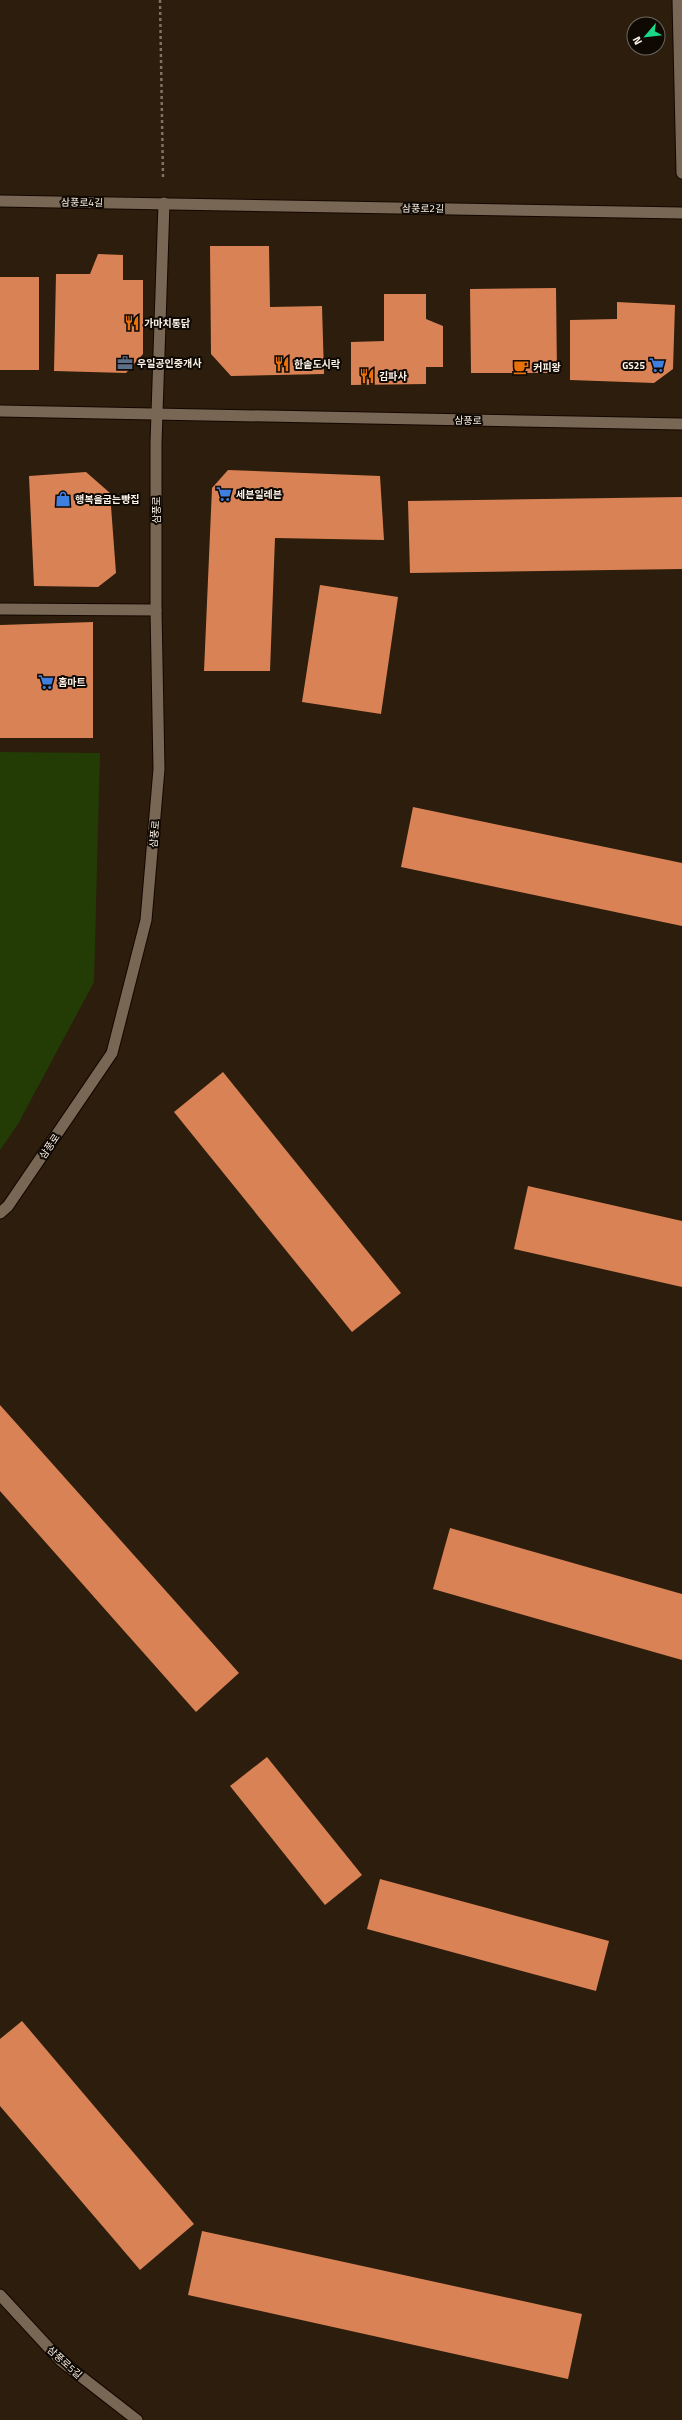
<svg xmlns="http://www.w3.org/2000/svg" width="682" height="2420" viewBox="0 0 682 2420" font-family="'Titillium Web','Noto Sans KR',sans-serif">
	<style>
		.green { fill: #233c06 }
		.building { fill: #d98255 }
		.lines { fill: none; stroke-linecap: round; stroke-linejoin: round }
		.minor-casing { stroke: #140700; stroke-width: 13 }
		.path { stroke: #807365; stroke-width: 2.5; stroke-dasharray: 3 3; stroke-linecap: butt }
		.minor { stroke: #786754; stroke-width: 11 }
		.labels { text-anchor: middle; stroke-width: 4; stroke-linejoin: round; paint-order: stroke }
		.street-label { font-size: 10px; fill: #fdf3e8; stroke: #0f0904 }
		.poi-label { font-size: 10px; font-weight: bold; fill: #fdf3e8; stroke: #0f0904; text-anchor: start }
	</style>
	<rect width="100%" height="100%" fill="#2c1d0c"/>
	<path class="green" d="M 0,752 L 100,753 L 94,982 L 18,1124 L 0,1150 Z"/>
	<g class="building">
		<path d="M 210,246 L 269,246 L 270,307 L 322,306 L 324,374 L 231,376 L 211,354 Z"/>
		<path d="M 98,254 L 123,255 L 123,280 L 143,280 L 143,354 L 126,373 L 54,371 L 56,274 L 90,274 Z"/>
		<rect x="0" y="277" width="39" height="93"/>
		<path d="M 556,288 L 557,373 L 471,373 L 470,289 Z"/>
		<path d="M 384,294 L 426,294 L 426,319 L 443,326 L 443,367 L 426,367 L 426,384 L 351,385 L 351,342 L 384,341 Z"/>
		<path d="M 617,302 L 675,305 L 673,369 L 654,383 L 570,380 L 570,320 L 617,319 Z"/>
		<path d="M 228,470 L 380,476 L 384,540 L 275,538 L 270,671 L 204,671 L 212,488 Z"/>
		<path d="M 86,472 L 110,493 L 116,573 L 98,587 L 34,586 L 29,476 Z"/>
		<path d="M 682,497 L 682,569 L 410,573 L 408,501 Z"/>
		<path d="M 320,585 L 398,597 L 381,714 L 302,702 Z"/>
		<path d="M 93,622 L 93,738 L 0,738 L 0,625 Z"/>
		<path d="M 413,807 L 682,863 L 682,926 L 401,867 Z"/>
		<path d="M 223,1072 L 401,1293 L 352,1332 L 174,1112 Z"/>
		<path d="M 528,1186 L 682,1221 L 682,1287 L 514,1249 Z"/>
		<path d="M 0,1405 L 239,1673 L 196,1712 L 0,1491 Z"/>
		<path d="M 450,1528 L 682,1594 L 682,1660 L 433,1589 Z"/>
		<path d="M 267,1757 L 362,1875 L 325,1905 L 230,1786 Z"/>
		<path d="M 380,1879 L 609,1941 L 596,1991 L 367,1929 Z"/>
		<path d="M 22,2021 L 194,2224 L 140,2270 L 0,2106 L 0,2039 Z"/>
		<path d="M 202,2231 L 582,2314 L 568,2379 L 188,2295 Z"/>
	</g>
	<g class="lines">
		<defs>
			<g id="minor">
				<path d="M 678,0 L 682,173"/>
				<path d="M 0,201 L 682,213"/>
				<path d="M 0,411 L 682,424"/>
				<path d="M 0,609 L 156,610"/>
				<path d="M 0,1213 L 8,1206 L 112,1053 L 146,920 L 159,769 L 156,610 L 156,443 L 164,203"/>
				<path d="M 0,2295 L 61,2361 L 137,2420"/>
			</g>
		</defs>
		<use href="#minor" class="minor-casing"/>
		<path class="path" d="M 160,0 L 163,177"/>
		<use href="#minor" class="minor"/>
	</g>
	<defs>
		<symbol id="restaurant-bare" viewBox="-9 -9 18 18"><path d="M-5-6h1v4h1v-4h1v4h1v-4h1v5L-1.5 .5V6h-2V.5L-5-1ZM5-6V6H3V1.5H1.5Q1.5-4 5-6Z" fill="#e8710a" stroke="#0f0904" stroke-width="2.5" paint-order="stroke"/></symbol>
		<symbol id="office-bare" viewBox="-9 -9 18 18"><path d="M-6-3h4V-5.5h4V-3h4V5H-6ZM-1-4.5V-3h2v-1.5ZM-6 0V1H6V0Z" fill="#5c6f8a" stroke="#0f0904" stroke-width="2.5" paint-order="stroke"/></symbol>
		<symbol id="supermarket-bare" viewBox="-9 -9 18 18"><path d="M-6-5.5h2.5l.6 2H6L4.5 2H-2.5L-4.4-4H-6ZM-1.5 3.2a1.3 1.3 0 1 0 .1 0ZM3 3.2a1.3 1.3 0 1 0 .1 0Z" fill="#3f7fe0" stroke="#0f0904" stroke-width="2.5" paint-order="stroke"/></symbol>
		<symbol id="cafe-bare" viewBox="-9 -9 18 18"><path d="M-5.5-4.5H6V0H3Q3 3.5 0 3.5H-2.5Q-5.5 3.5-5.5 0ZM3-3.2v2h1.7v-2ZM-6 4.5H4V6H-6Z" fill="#e8710a" stroke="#0f0904" stroke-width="2.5" paint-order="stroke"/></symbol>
		<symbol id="shop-bare" viewBox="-9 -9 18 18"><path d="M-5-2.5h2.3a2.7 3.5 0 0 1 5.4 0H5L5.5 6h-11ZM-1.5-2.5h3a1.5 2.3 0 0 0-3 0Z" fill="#3f7fe0" stroke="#0f0904" stroke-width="2.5" paint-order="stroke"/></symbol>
	</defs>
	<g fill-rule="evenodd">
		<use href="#restaurant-bare" x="121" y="312" width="22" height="22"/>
		<use href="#office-bare" x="114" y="352" width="22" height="22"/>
		<use href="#restaurant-bare" x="271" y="353" width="22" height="22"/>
		<use href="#supermarket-bare" x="646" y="354" width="22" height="22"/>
		<use href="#cafe-bare" x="510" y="356" width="22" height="22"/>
		<use href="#restaurant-bare" x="356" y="365" width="22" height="22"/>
		<use href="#supermarket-bare" x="213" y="483" width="22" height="22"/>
		<use href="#shop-bare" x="52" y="488" width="22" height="22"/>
		<use href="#supermarket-bare" x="35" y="671" width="22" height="22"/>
	</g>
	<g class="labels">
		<g class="street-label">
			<text transform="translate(82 202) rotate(1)" y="4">삼풍로4길</text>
			<text transform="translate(423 208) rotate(1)" y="4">삼풍로2길</text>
			<text transform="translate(468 420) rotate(1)" y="4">삼풍로</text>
			<text transform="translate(156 510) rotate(-90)" y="4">삼풍로</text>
			<text transform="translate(154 834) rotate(-85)" y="4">삼풍로</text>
			<text transform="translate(49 1146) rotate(-56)" y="4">삼풍로</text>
			<text transform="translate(65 2362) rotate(42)" y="4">삼풍로5길</text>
		</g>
		<g class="poi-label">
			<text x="144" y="327">가마치통닭</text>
			<text x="137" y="367">우일공인중개사</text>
			<text x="294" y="368">한솥도시락</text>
			<text x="645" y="369" text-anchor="end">GS25</text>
			<text x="533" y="371">커피왕</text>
			<text x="379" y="380">김파사</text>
			<text x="236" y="498">세븐일레븐</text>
			<text x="75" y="503">행복을굽는빵집</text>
			<text x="58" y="686">홈마트</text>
		</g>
	</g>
	<g transform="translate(646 36) rotate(242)"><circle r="19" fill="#0f0904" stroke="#6e675f"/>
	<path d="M0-3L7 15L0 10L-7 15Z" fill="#19d989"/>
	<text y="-6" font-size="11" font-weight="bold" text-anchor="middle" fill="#fdf3e8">N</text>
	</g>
</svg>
